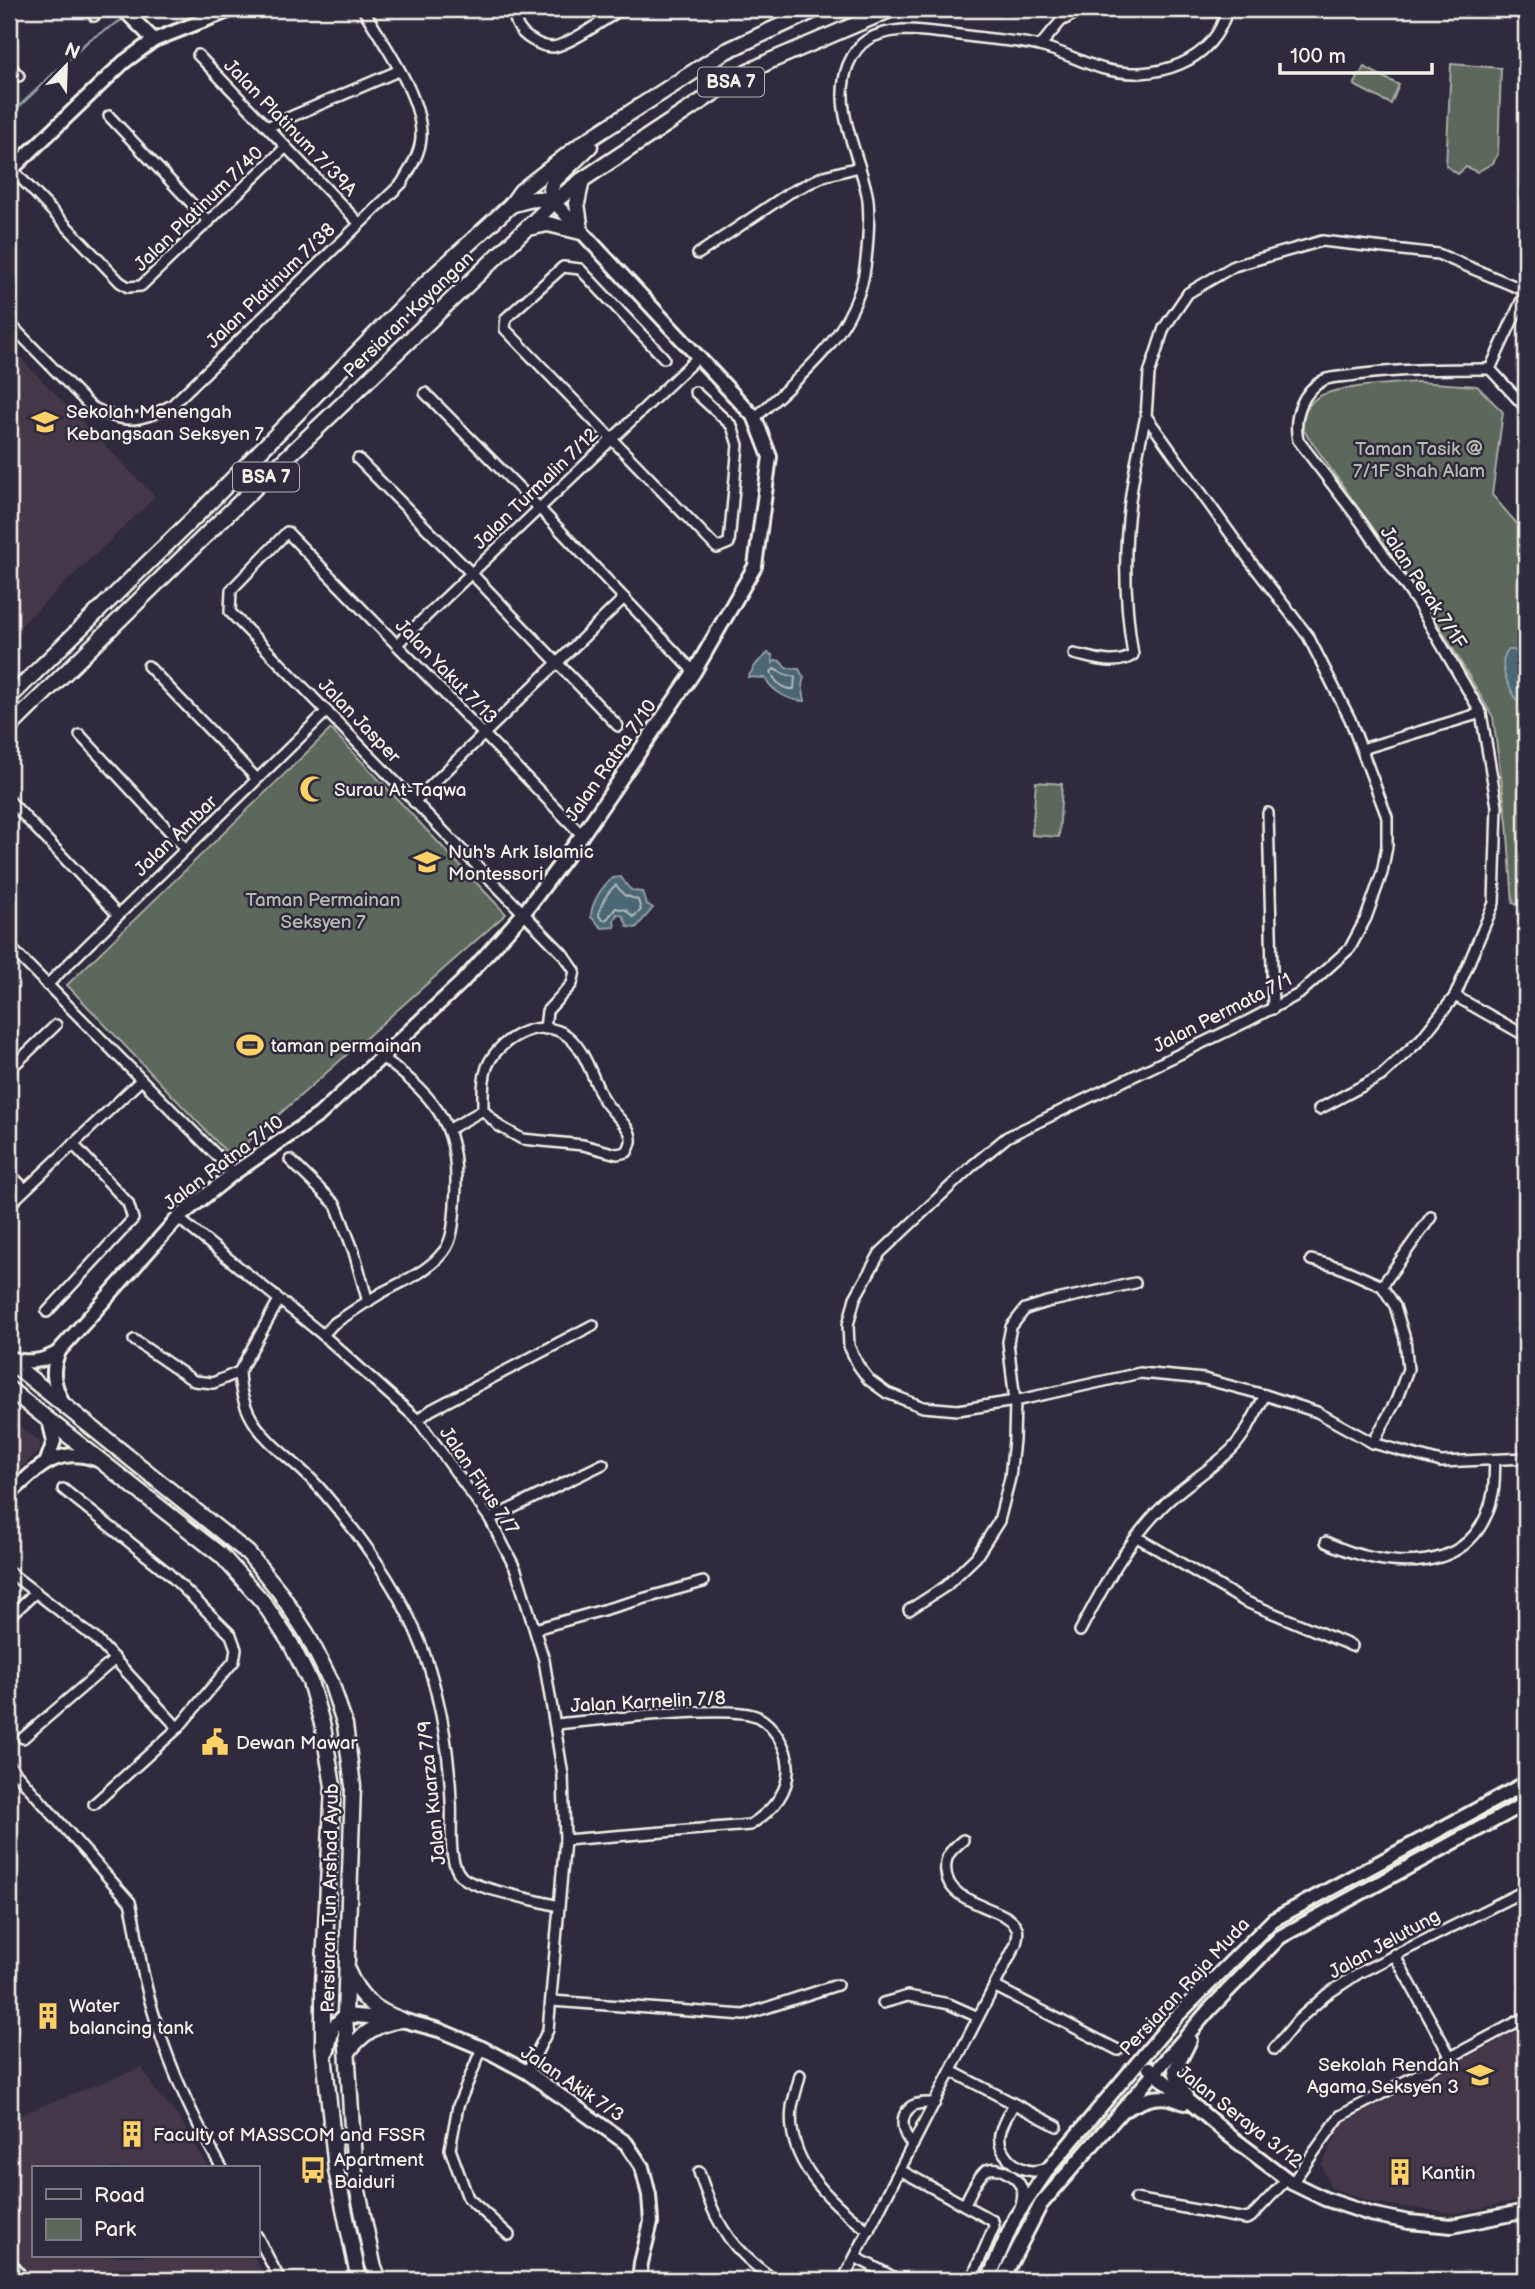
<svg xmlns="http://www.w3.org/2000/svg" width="1535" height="2289" viewBox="0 0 1535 2289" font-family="'Balsamiq Sans',sans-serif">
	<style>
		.built { fill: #443949 }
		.green { fill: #5d675b; stroke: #a8aca2; stroke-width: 2 }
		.water { fill: #4c6674; stroke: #8f9ea2; stroke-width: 2 }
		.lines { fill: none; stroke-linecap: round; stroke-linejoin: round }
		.shore { stroke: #b1b9ba; stroke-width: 2 }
		.stream { stroke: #8f9ea2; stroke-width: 2.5 }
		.street-casing { stroke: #f4f1e8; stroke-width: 14 }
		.secondary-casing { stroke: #f4f1e8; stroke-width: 18 }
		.primary-casing { stroke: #f4f1e8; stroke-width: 19 }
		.street { stroke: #2f2a3d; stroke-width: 9 }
		.secondary { stroke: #2f2a3d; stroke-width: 12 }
		.primary { stroke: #2f2a3d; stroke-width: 14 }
		.labels { text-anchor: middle; stroke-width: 5; stroke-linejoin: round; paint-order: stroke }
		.shield { fill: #2f2a3d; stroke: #b9b5b5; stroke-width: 2 }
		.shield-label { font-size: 18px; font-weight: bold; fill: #f4f1e8 }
		.street-label { font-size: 19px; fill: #f4f1e8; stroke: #2f2a3d }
		.poi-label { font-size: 19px; fill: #f4f1e8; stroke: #2f2a3d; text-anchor: start }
		.park-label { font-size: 19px; fill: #b8bab0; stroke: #2f2a3d }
	</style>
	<rect width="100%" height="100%" fill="#2f2a3d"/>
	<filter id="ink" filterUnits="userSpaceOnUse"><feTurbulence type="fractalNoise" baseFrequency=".0143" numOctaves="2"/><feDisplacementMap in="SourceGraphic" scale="14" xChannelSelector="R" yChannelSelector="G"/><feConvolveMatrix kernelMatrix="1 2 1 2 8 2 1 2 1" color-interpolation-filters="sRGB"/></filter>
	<g filter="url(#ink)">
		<g class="built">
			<path d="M 9,346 L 155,497 L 10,636 L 9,634 Z"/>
			<path d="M 9,1417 L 41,1443 L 38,1453 L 9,1478 Z"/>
			<path d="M 1526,2026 L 1526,2199 L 1456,2213 L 1374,2203 L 1330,2187 L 1322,2164 L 1342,2124 Z"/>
			<path d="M 142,2067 L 155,2091 L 181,2120 L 208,2168 L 33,2168 L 33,2256 L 254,2256 L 266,2280 L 9,2280 L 9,2119 Z"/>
		</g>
		<g class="green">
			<path d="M 1451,64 L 1501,68 L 1498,154 L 1493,163 L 1477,172 L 1466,167 L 1458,174 L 1446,166 Z"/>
			<path d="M 1364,67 L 1399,85 L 1391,104 L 1354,85 Z"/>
			<path d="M 1417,382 L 1477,386 L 1503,412 L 1492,495 L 1526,534 L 1526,909 L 1513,903 L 1507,822 L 1493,717 L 1430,610 L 1302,428 C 1304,417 1306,406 1315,399 C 1330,386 1395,384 1417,382 Z"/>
			<path d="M 331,729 L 506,914 L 231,1157 L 67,985 Z"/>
			<path d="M 1036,782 L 1062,784 L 1059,837 L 1032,835 Z"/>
		</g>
		<g class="water">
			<path d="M 1508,650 L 1514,650 L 1526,663 L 1526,716 C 1517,699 1493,668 1508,650 Z"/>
			<path d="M 768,653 L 772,655 L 773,663 L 776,660 L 780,661 L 786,668 L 799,669 L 804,678 L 802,684 L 805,701 C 790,702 772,691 765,678 L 748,677 L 757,663 Z"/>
			<path d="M 621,877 C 629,888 628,891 642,892 L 647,904 L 653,908 L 636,928 L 628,927 L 623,916 L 617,914 L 614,920 L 615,927 L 602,928 L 591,917 C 591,903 602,886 613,878 Z"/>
		</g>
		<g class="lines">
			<g class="shore">
				<path d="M 774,669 L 784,674 L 795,677 L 794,689 C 783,690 775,682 771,672 Z"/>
				<path d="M 616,885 L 624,895 L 638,900 L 641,910 L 633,917 L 626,910 L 616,908 L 607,919 L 603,920 L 599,916 C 599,906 608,891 616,885 Z"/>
			</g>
			<g class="stream">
				<path d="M 134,14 L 143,9"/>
				<path d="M 9,116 L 89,40 L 125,18"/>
			</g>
			<defs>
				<g id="street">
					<path d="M 89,9 L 94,16"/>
					<path d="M 513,9 C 515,23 519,33 532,40 C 538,44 546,47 553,47 C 569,45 607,18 622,9"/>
					<path d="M 1040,46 L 1061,21 L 1083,9"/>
					<path d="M 198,55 L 359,223"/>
					<path d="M 9,65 L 19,76"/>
					<path d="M 109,116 L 209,222"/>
					<path d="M 267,127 L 398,71"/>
					<path d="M 12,169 L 120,282 L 128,287 L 141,286 L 286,147"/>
					<path d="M 698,254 L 789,193 L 824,176 L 859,167"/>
					<path d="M 9,323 L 90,406 C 123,424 139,423 172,405 L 402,183 C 410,169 420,154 421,138 C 423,97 383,43 363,9"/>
					<path d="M 664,358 L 580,269 L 563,267 L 506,318 L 505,329 L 717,548 L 729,543 L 738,445 L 732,426 L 695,392"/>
					<path d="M 425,393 L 539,508 L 694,672"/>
					<path d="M 1526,408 L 1490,369 L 1526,291 L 1438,254 L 1322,241 L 1234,266 L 1188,293 L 1164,328 L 1149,374 L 1146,416 L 1250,561 L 1308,636 L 1350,719 L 1387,817 L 1387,846 L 1382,873 L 1366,918 L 1350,948 L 1299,994 L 1246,1022 L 1007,1137 L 973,1165 L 880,1253 L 855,1298 L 848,1325 L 849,1346 L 858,1365 L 869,1380 L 887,1393 L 923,1407 L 958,1410 L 1015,1401 L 1140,1373 L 1204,1379 L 1265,1395 L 1317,1412 L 1373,1443 L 1441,1462 L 1526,1458"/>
					<path d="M 755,418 C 797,379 846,342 862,283 C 867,264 871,213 867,194 C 858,151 832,108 848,65 C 852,56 858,45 867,40 C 876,34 892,31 902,30 C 932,30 963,36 992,39 C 1008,41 1024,42 1039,46 C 1062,51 1082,63 1104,69 C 1154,82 1215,63 1227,9"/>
					<path d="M 358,459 L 471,573 L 618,726"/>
					<path d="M 397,644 L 697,358"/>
					<path d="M 1074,654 C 1093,658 1116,667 1133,655 C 1119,568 1126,501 1146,416"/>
					<path d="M 148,666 L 257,779"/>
					<path d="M 80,735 L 186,849"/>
					<path d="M 1362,749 L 1481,713"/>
					<path d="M 10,801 L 118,915"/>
					<path d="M 414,802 L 624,598"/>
					<path d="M 1268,813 L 1273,1009"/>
					<path d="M 9,946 L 234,1173"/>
					<path d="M 47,985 L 327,711"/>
					<path d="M 1455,996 L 1526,1036"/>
					<path d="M 545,1029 L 547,1011 L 572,984 L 575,971 L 563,954 L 230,612 L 231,590 L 287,532 L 582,835"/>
					<path d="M 9,1070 L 56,1025"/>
					<path d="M 1319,1109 L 1381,1076 L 1421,1039 L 1455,996 L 1494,903 L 1497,806 L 1481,713 L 1418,604 L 1361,522 L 1298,440 C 1293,417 1302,391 1324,380 C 1332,376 1346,377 1355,375 C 1401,369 1444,369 1490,369"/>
					<path d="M 448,1130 L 483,1110 L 499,1126 L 522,1139 L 583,1145 L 617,1154 L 627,1152 C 631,1144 633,1140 629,1131 C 622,1119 609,1110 602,1097 C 592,1077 584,1045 563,1033 C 535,1018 497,1041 487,1067 C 482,1081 483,1096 483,1110"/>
					<path d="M 290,1160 L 336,1205 L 354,1252 L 368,1302"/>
					<path d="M 9,1173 L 25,1189"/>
					<path d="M 9,1205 L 141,1080"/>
					<path d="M 178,1218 L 323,1335 L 418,1420 L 490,1519 L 516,1570 L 544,1660 L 563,1775 L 565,1840 L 548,2030 L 527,2072"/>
					<path d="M 1311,1260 L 1339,1267 L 1382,1286 L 1395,1306 L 1405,1339 L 1408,1369 L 1396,1401 L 1373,1443"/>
					<path d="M 1382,1286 L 1431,1217"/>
					<path d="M 47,1312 L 133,1219 L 128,1203 L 73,1144"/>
					<path d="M 323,1335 L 333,1324 C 350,1313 366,1302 383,1292 C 404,1281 429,1271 444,1251 C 453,1240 454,1219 455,1205 C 461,1128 441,1102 382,1057"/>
					<path d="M 134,1340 L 194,1381 L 213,1383 L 239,1372 L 279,1300"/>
					<path d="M 239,1372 C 242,1438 288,1449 324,1493 C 359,1534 393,1581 415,1630 C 438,1681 449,1745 451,1801 C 453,1822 446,1862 462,1877 C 475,1889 538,1900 558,1906"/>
					<path d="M 418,1420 L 431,1410 L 593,1325"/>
					<path d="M 63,1489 L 167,1572 L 231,1635 L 236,1649 L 234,1661 L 178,1728 L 94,1804"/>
					<path d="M 490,1519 L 603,1464"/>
					<path d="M 1137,1537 L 1244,1601 L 1352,1646"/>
					<path d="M 1326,1542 C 1387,1571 1477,1578 1493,1493 C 1495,1482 1494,1471 1495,1460"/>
					<path d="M 9,1572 L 96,1639 L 178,1728"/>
					<path d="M 909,1610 L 946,1586 L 976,1557 L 999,1521 L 1010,1478 L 1014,1440 L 1015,1401 L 1008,1342 L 1011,1327 L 1025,1309 L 1047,1302 L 1135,1283"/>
					<path d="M 9,1617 L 36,1592"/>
					<path d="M 535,1629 L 703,1582"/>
					<path d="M 1080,1631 C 1103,1587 1128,1540 1164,1505 C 1184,1485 1210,1470 1231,1450 C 1246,1435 1255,1414 1265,1395"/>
					<path d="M 555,1724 C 592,1721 732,1703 758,1717 C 774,1726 787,1747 788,1765 C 790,1792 772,1811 750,1825 L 565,1840"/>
					<path d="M 23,1738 L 115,1659"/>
					<path d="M 9,1765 L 130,1902 C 137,1927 138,1952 144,1977 C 159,2043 188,2110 222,2168"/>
					<path d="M 1394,1954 L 1450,2056"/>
					<path d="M 994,1986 L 1118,2050"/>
					<path d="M 552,2001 L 744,2015 L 837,1985"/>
					<path d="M 883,2003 L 908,1996 L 949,2004 L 978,2017"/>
					<path d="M 482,2048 L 458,2106 L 450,2149 L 468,2198 L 509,2235"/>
					<path d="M 1274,2049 L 1298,2020 L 1326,1995 L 1359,1973 L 1526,1890"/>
					<path d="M 951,2071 L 1057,2126"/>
					<path d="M 800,2075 C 798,2085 794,2096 792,2107 C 785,2161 830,2202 869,2231"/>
					<path d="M 1014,2104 C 1009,2113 1002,2123 1000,2134 C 997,2152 1015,2170 1033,2171 C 1038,2171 1044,2169 1049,2168"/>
					<path d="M 913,2145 C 902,2135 898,2116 912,2106 C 919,2102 927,2103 935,2103"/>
					<path d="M 900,2170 L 993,2221 L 994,2227 L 971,2280"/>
					<path d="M 699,2172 C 709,2202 720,2233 744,2255 C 753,2264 764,2272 774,2280"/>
					<path d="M 1292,2183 L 1340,2116 L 1526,2017"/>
					<path d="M 1135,2199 L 1246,2219 L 1251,2217 L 1287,2179"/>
					<path d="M 964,2205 C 970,2195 976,2178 985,2171 C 997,2163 1018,2177 1022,2189 C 1024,2195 1022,2200 1021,2206"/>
					<path d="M 257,2236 L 280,2280"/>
					<path d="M 855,2257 L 899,2280"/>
					<path d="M 843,2280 L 1016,1944 C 1017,1938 1019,1933 1017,1928 C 1008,1906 949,1907 946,1872 C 944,1856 951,1850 963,1840"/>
				</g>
				<g id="secondary">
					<path d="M 123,9 L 154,40"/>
					<path d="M 9,172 L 124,62 L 154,40 L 233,9"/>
					<path d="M 9,1358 C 28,1364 42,1362 59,1352"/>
					<path d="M 63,1404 C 54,1385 50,1371 59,1351 L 178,1218 L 234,1173 L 319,1115 L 461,983 L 523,914 L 582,835 L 694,672 L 755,566 L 770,457 L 755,418 L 554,202"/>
					<path d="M 47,1461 L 54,1441 L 49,1420"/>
					<path d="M 9,1494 C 37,1470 56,1444 98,1460"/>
					<path d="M 328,2050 L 333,2027 L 345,2015 L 402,2020 L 439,2030 L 482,2048 L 527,2072 L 626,2143 L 642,2167 L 649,2195 L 651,2222 L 641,2263 L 639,2280"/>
					<path d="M 1149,2068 L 1230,2136 L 1292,2183 L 1325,2199 L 1370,2214 L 1409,2222 L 1452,2226 L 1526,2211"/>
					<path d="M 1186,2096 L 1180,2087 L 1175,2070 L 1190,2040"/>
					<path d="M 1126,2109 C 1146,2098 1162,2092 1184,2103"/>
					<path d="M 9,2263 L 22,2280"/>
					<path d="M 988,2280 L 1015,2218 L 1049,2168 L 1176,2017 L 1273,1920 L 1526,1783"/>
					<path d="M 1002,2280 L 1041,2204 L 1209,2010 L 1280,1937 L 1526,1803"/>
				</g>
				<g id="primary">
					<path d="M 554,202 L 551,189 L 553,182 L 590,146"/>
					<path d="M 511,205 C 527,200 538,196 554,202"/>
					<path d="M 528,228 L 548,224 L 581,232 L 577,203 L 582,180"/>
					<path d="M 9,698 L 201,511 L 427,282 L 511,205 L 521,191 L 580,145 L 726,51 L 817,9"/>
					<path d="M 9,728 L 215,526 L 554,202 L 582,180 L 738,77 L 770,61 L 892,9"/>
					<path d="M 9,1361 L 248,1553 L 279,1591 L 307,1634 L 331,1682 L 345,1725 L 353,1786 L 345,2015 L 355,2176 L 373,2264 L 379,2280"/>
					<path d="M 9,1389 L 222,1556 L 263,1602 L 291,1644 L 310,1682 L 323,1727 L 333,1786 L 323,1984 L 323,2044 L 336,2170 L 359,2280"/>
					<path d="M 348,1972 C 359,1998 376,2011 402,2020"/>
					<path d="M 348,2052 C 362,2033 377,2024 400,2020"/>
				</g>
			</defs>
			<use href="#street" class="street-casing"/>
			<use href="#secondary" class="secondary-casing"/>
			<use href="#primary" class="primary-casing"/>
			<use href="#street" class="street"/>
			<use href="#secondary" class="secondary"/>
			<use href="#primary" class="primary"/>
		</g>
	</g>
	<defs>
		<symbol id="school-bare" viewBox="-9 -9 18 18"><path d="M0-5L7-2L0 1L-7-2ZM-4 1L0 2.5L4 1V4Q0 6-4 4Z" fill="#ffd166" stroke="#2f2a3d" stroke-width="2.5" paint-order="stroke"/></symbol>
		<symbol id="mosque-bare" viewBox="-9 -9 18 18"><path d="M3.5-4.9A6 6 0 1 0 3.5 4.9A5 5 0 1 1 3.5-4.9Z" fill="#ffd166" stroke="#2f2a3d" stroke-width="2.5" paint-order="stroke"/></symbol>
		<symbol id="stadium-bare" viewBox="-9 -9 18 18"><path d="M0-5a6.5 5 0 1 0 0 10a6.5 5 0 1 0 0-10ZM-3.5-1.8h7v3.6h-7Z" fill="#ffd166" stroke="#2f2a3d" stroke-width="2.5" paint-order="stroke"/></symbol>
		<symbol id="civic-bare" viewBox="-9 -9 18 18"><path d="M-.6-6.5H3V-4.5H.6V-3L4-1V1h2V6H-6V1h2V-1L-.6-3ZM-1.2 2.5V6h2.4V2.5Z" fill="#ffd166" stroke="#2f2a3d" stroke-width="2.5" paint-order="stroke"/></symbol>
		<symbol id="building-bare" viewBox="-9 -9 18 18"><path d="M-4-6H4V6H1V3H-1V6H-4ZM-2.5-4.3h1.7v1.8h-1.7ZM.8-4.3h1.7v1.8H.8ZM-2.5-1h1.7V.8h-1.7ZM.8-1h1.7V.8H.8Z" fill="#ffd166" stroke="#2f2a3d" stroke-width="2.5" paint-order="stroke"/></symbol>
		<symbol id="bus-bare" viewBox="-9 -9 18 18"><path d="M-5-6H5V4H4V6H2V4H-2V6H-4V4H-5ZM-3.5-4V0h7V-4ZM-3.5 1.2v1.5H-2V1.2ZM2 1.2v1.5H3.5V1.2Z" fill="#ffd166" stroke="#2f2a3d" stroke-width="2.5" paint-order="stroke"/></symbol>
	</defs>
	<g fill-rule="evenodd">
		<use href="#school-bare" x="26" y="403" width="38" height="38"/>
		<use href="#mosque-bare" x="294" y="770" width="38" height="38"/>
		<use href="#school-bare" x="408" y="843" width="38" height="38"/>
		<use href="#stadium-bare" x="231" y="1026" width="38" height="38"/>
		<use href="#civic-bare" x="196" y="1723" width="38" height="38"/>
		<use href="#building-bare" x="29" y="1997" width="38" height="38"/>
		<use href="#school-bare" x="1461" y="2056" width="38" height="38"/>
		<use href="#building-bare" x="113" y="2115" width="38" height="38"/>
		<use href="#bus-bare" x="294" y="2151" width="38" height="38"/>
		<use href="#building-bare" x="1381" y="2153" width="38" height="38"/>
	</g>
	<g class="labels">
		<g class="shield">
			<rect x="698" y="67.5" width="66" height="29" rx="5"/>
			<rect x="233" y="462.5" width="66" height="29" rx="5"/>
		</g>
		<g class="shield-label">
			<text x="731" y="88">BSA 7</text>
			<text x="266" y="483">BSA 7</text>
		</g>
		<g class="street-label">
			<text transform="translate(291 127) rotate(46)" y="7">Jalan Platinum 7/39A</text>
			<text transform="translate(198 208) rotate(-44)" y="7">Jalan Platinum 7/40</text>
			<text transform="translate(270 285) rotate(-44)" y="7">Jalan Platinum 7/38</text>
			<text transform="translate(408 314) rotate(-44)" y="7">Persiaran Kayangan</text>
			<text transform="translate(535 488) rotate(-44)" y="7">Jalan Turmalin 7/12</text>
			<text transform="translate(1424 587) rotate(57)" y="7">Jalan Perak 7/1F</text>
			<text transform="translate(447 671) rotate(46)" y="7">Jalan Yakut 7/13</text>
			<text transform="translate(360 720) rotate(46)" y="7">Jalan Jasper</text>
			<text transform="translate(610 760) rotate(-55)" y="7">Jalan Ratna 7/10</text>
			<text transform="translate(175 835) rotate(-44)" y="7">Jalan Ambar</text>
			<text transform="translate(1222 1012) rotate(-27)" y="7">Jalan Permata 7/1</text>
			<text transform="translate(223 1162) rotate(-37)" y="7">Jalan Ratna 7/10</text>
			<text transform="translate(480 1480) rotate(56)" y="7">Jalan Firus 7/7</text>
			<text transform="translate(648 1701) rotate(-3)" y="7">Jalan Karnelin 7/8</text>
			<text transform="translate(431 1793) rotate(-96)" y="7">Jalan Kuarza 7/9</text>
			<text transform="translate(329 1898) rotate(-89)" y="7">Persiaran Tun Arshad Ayub</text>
			<text transform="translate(1384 1943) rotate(-29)" y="7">Jalan Jelutung</text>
			<text transform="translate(1184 1986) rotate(-47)" y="7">Persiaran Raja Muda</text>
			<text transform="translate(573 2083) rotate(34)" y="7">Jalan Akik 7/3</text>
			<text transform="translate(1240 2116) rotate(38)" y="7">Jalan Seraya 3/12</text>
		</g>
		<g class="poi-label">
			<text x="66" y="418">Sekolah Menengah<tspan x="66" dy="22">Kebangsaan Seksyen 7</tspan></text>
			<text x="334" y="796">Surau At-Taqwa</text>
			<text x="448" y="858">Nuh's Ark Islamic<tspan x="448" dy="22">Montessori</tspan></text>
			<text x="271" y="1052">taman permainan</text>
			<text x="236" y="1749">Dewan Mawar</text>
			<text x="69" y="2012">Water<tspan x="69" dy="22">balancing tank</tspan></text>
			<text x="1459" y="2071" text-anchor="end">Sekolah Rendah<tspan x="1459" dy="22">Agama Seksyen 3</tspan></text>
			<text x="153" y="2141">Faculty of MASSCOM and FSSR</text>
			<text x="334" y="2166">Apartment<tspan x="334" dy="22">Baiduri</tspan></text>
			<text x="1421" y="2179">Kantin</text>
		</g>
		<g class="park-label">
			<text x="1419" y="455">Taman Tasik @<tspan x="1419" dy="22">7/1F Shah Alam</tspan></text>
			<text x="323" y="906">Taman Permainan<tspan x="323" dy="22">Seksyen 7</tspan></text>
		</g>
	</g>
	<rect width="1535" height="2289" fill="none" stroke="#2f2a3d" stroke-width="35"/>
	<rect x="18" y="18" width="1500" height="2254" fill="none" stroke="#f4f1e8" stroke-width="2.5" filter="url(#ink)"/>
	<rect x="32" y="2166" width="228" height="91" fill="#2f2a3d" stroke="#7e7a81" stroke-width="2"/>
	<rect x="46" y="2189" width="35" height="10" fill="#2f2a3d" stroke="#7e7a81" stroke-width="2"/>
	<text x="94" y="2202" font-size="21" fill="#f4f1e8">Road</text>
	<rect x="46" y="2219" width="35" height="21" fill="#5d675b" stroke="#7e7a81" stroke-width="2"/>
	<text x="94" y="2236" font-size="21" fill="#f4f1e8">Park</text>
	<g transform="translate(66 66) rotate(23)" stroke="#2f2a3d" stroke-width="5" paint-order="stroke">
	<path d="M0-5L12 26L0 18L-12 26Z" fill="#f4f1e8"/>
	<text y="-10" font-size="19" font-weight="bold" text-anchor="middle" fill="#f4f1e8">N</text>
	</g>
	<path d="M1280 63v10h152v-10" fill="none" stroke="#f4f1e8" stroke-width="3.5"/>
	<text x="1290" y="63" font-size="21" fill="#f4f1e8" stroke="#2f2a3d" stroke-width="5" paint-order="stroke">100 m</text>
</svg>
